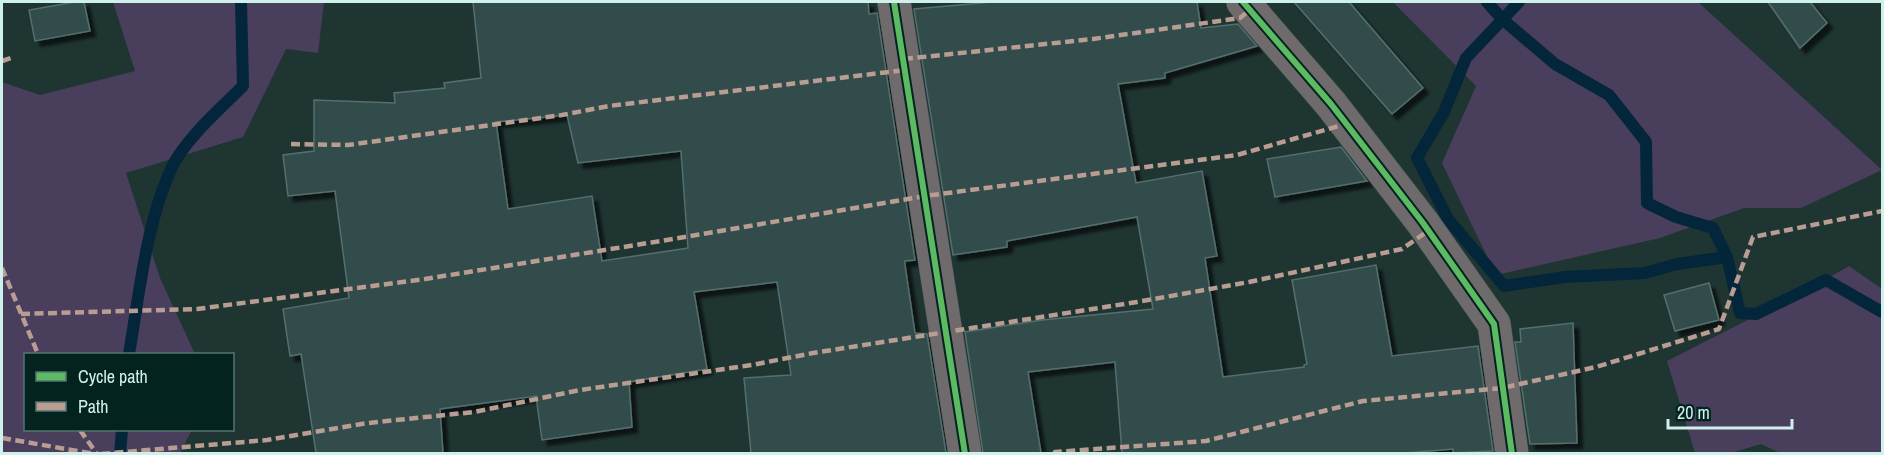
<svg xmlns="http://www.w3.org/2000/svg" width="1884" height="455" viewBox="0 0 1884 455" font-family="'Archivo Narrow',sans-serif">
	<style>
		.green { fill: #493f5d }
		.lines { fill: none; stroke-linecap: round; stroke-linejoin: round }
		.stream { stroke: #04263b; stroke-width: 12 }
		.building { fill: #314c4c; stroke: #556e6e; stroke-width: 1.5; fill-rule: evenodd; filter: url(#shadow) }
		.street-casing { stroke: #3d524e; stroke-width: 34 }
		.street { stroke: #6f6a6c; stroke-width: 33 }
		.quiet { stroke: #b99d93; stroke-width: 4.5; stroke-dasharray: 9 4.5; stroke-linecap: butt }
		.cycleway-casing { stroke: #03231f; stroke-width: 10 }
		.cycleway { stroke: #5cba63; stroke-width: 6 }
	</style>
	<defs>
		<filter id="shadow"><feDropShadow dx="5.5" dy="5.5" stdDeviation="1.5" flood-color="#0009"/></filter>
	</defs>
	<rect width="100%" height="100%" fill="#1f3532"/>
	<g class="green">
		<path d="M 113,2 L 324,2 L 318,53 L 286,49 L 243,137 L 126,173 L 160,278 L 195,354 L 26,354 L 26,430 L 192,430 L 180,453 L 2,453 L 2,82 L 40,95 L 135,71 Z"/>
		<path d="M 1393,2 L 1698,2 L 1882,170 L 1801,208 L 1744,208 L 1660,238 L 1496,275 L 1442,163 L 1476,86 Z"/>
		<path d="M 1849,266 L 1882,289 L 1882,453 L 1780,453 L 1761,444 L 1731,453 L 1695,453 L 1667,361 L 1818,284 Z"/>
	</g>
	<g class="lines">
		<g class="stream">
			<path d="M 1487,2 L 1502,19 L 1555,64 L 1609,95 L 1646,142 L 1647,203 L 1676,217 L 1713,228 L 1727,257 L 1740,313 L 1756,314 L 1826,280 L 1882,312"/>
			<path d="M 1519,2 L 1466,58 L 1444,112 L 1417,158 L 1448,219 L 1504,286 L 1565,277 L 1645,273 L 1677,264 L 1727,257"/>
			<path d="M 129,354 C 139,296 146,224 171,169 C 184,140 220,109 243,86 L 241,2"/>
			<path d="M 120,454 L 122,430"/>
		</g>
	</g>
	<g class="building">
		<path d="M 75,2 L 84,2 L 90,31 L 35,41 L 29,10 Z"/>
		<path d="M 473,2 L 868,2 L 869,14 L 877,13 L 915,260 L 905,261 L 905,265 L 915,333 L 927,334 L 946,453 L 751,453 L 744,378 L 791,375 L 777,282 L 694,292 L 707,369 L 629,382 L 632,427 L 542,440 L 536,396 L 440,409 L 443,453 L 316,453 L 301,354 L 290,356 L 283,309 L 349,298 L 335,191 L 288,196 L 283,155 L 314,151 L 314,100 L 395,103 L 394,93 L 445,88 L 444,83 L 481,78 ZM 567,115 L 578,163 L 681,151 L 688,248 L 602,261 L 592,196 L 508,209 L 496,122 Z"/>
		<path d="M 993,2 L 1197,2 L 1201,28 L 1238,24 L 1257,46 L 1165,73 L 1165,78 L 1118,84 L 1136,183 L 1202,171 L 1217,256 L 1205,258 L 1223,377 L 1304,367 L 1304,365 L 1307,364 L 1292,280 L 1376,265 L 1392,356 L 1478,346 L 1493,451 L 1453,453 L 1453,449 L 1405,453 L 1122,453 L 1115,362 L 1028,372 L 1041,453 L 983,453 L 965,332 L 1042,320 L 1153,309 L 1137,217 L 1007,241 L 1007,247 L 953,255 L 914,9 Z"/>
		<path d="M 1294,2 L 1349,2 L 1423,88 L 1392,114 Z"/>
		<path d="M 1768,2 L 1810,2 L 1827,23 L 1800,48 Z"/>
		<path d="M 1341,147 L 1367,181 L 1275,197 L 1267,159 Z"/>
		<path d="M 1709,283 L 1719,320 L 1675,331 L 1664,295 Z"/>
		<path d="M 1573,323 L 1577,443 L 1530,444 L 1515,342 L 1521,342 L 1520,329 Z"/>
	</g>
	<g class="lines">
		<defs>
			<g id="street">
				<path d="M 894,2 L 965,454"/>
				<path d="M 1243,2 L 1331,104 L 1423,223 L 1494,324 L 1512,454"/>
			</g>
		</defs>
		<use href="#street" class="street-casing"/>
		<use href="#street" class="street"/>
		<g class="quiet">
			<path d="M 904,59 L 1093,39 L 1240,18 L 1250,10"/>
			<path d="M 2,61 L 14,57"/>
			<path d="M 291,144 L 348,145 L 562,115 L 609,106 L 905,70"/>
			<path d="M 2,268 L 38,354"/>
			<path d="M 21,314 L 197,309 L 425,279 L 673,239 L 925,196 L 1237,155 L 1346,124"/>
			<path d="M 80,430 L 97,454"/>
			<path d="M 2,438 L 95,454"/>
			<path d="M 101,454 L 267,440 L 368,423 L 474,412 L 580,390 L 752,365 L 813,353 L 1137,302 L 1249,282 L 1402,249 L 1428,231"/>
			<path d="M 1054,454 L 1055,452 L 1206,441 L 1363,401 L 1502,388 L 1596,367 L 1719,329 L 1753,237 L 1882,211"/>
		</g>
		<defs>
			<g id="cycleway">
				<path d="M 894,2 L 965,454"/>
				<path d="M 1243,2 L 1331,104 L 1423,223 L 1494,324 L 1512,454"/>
			</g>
		</defs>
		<use href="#cycleway" class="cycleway-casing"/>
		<use href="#cycleway" class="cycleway"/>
	</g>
	<rect width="1884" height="455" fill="none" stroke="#cef2eb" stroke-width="6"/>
	<rect x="24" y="353" width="210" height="78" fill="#03231f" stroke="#547671" stroke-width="1.5"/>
	<rect x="36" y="372" width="30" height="9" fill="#5cba63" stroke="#547671" stroke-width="1.5"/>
	<text x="78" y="383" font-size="18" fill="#cef2eb">Cycle path</text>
	<rect x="36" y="402" width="30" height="9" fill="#b99d93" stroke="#547671" stroke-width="1.5"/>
	<text x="78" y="413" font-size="18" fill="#cef2eb">Path</text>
	<path d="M1668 419v9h124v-9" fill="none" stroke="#cef2eb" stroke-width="3"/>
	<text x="1677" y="419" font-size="18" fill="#cef2eb" stroke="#03231f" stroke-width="4.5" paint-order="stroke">20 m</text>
</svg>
